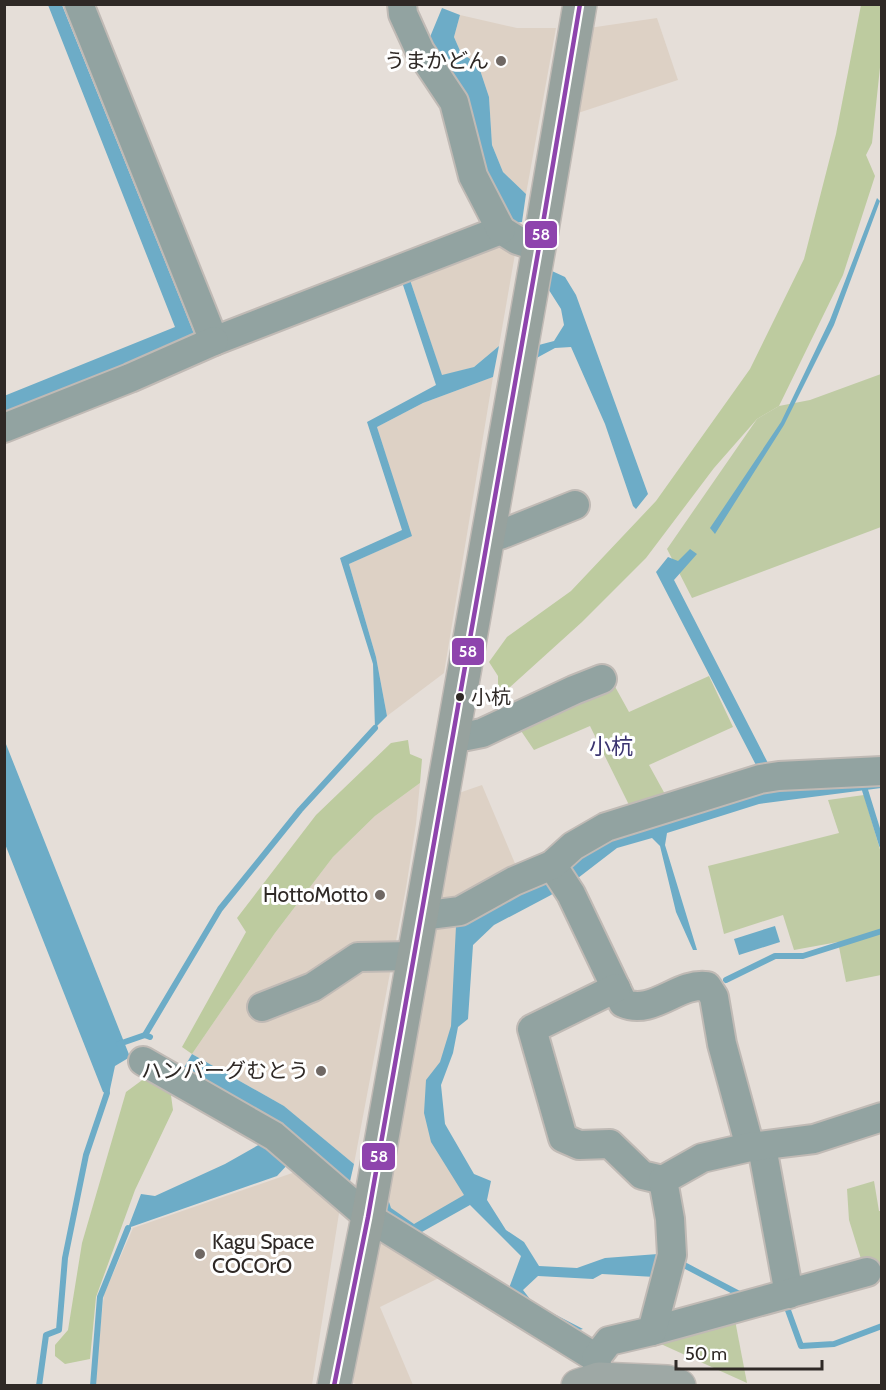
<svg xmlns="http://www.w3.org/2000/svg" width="886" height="1390" viewBox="0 0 886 1390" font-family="Cabin,'Noto Sans JP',sans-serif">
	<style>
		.commercial { fill: #ddd1c5 }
		.green { fill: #bfcba4 }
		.forest { fill: #bdcb9f }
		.water { fill: #6dacc7 }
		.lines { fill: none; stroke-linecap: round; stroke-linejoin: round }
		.stream { stroke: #6dacc7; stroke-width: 6 }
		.minor-casing { stroke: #c0bab5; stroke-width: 32 }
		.major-casing { stroke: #c0bab5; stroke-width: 36 }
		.highway-casing { stroke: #c0bab5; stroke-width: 36 }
		.minor { stroke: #92a3a1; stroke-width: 28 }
		.major { stroke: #9ea8a5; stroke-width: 33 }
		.highway { stroke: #97a29e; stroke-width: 33 }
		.bus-1-casing { stroke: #fff; stroke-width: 9 }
		.bus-1 { stroke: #8e44ad; stroke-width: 4.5 }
		.poi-dot { fill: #6f6864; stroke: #fff; stroke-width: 2 }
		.bus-dot { fill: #2f2926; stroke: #fff; stroke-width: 2 }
		.labels { text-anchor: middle; stroke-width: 6; stroke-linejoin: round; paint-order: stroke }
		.bus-label { font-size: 20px; fill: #2f2926; stroke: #fff; text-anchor: start }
		.poi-label { font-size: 21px; fill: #2f2926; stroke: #fff; text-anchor: end }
		.neighbourhood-label { font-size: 22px; fill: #3b3470; stroke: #fff }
		.line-badge { stroke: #fff; stroke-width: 2 }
		.badge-label { font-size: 16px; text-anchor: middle; font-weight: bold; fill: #fff }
	</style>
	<rect width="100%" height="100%" fill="#e5ded8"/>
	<g class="commercial">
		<path d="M 460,15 L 517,28 L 556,28 L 526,194 L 503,172 L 492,145 L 489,97 L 478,64 L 461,53 L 454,37 Z"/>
		<path d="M 657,18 L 678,80 L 575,114 L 589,28 Z"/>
		<path d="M 498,240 L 515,254 L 499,346 L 474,367 L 442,376 L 408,274 Z"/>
		<path d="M 493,377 L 444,673 L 387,716 L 376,657 L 349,564 L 411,536 L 377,427 L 423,403 Z"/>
		<path d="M 420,783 L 416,824 L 406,888 L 354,1164 L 284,1106 L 192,1054 L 275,933 L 333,857 L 375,816 Z"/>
		<path d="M 482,785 L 519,873 L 467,902 L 460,1015 L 431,1090 L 474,1193 L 397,1242 L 445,1275 L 380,1307 L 413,1385 L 362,1386 L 353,1383 L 359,1341 L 456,794 Z"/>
		<path d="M 301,1170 L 340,1207 L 312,1385 L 94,1386 L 104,1294 L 133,1228 Z"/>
	</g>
	<g class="green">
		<path d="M 881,374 L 881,527 L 692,598 L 667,549 L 757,419 L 779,406 L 810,400 Z"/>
		<path d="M 709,676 L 733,727 L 649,765 L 666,796 L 630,807 L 590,726 L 534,750 L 517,725 L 613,683 L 629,712 Z"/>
		<path d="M 864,795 L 881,853 L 881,975 L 846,982 L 838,942 L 794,950 L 783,915 L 724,934 L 708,866 L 839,833 L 828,800 Z"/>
		<path d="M 874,1181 L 879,1211 L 881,1211 L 881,1270 L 866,1275 L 849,1220 L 847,1189 Z"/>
		<path d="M 734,1315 L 747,1383 L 652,1340 Z"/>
	</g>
	<g class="forest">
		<path d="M 861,5 L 881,5 L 881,58 L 872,143 L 866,155 L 875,176 L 843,275 L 779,406 L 757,419 L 714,468 L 646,558 L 582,622 L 509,688 L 498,687 L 498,676 L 489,662 L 507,637 L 571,591 L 656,501 L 750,369 L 804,259 L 836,134 Z"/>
		<path d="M 408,740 L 410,754 L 422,759 L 420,783 L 375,816 L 333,857 L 275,933 L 192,1054 L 182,1047 L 246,932 L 237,918 L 316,815 L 391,743 Z"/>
		<path d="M 145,1078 L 170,1088 L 173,1110 L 135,1190 L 96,1297 L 90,1359 L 65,1364 L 55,1356 L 55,1345 L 68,1330 L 82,1243 L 126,1092 Z"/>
	</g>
	<g class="water">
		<path d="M 48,5 L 62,5 L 195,336 L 5,412 L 4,396 L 175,327 Z"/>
		<path d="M 442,8 L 460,15 L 454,37 L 461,53 L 478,64 L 489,97 L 492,145 L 503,172 L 526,194 L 522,222 L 515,223 L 497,202 L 430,37 Z"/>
		<path d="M 877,198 L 880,201 L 834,325 L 784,425 L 715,534 L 710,528 L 781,422 L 830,320 Z"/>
		<path d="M 552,271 L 565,277 L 576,295 L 648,494 L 636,509 L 633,506 L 605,424 L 571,347 L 555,348 L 531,361 L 535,346 L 554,341 L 564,325 L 561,309 L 547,287 Z"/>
		<path d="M 408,274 L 442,375 L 474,367 L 499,346 L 493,377 L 423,403 L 377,427 L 412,536 L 349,564 L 376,657 L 387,716 L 375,728 L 373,664 L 340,558 L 402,530 L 367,422 L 436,385 L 402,282 Z"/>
		<path d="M 690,549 L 697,554 L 674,580 L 770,767 L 757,767 L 656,572 L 668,557 L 678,561 Z"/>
		<path d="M 4,739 L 130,1057 L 115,1066 L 109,1094 L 103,1092 L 5,844 Z"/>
		<path d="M 881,781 L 881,788 L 759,804 L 667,833 L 665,845 L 697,950 L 693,950 L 676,912 L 660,846 L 652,838 L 617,848 L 578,878 L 568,881 L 551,895 L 494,925 L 473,945 L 468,1019 L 458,1027 L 453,1053 L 441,1085 L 445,1124 L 474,1174 L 491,1181 L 487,1200 L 506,1230 L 524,1242 L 539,1266 L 577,1268 L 605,1258 L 658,1254 L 655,1277 L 602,1274 L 593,1279 L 538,1276 L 523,1290 L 533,1303 L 583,1329 L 567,1333 L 506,1296 L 521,1256 L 470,1205 L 413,1237 L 382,1215 L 387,1196 L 391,1208 L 414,1224 L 464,1195 L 431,1142 L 424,1113 L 426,1080 L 440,1062 L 451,1026 L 456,926 L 523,890 L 595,843 L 767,790 Z"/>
		<path d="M 775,926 L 780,942 L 739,955 L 734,939 Z"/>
		<path d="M 192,1054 L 284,1106 L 354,1164 L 348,1190 L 182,1071 Z"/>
		<path d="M 262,1143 L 289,1163 L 277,1176 L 128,1228 L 141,1194 L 155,1196 L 225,1164 Z"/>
	</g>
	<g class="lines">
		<g class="stream">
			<path d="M 865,790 L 882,845"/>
			<path d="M 726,980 L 775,956 L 803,956 L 882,931"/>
			<path d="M 145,1035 L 220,909 L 300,810 L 375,728"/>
			<path d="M 119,1044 L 145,1035 L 150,1037"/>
			<path d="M 684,1265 L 743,1296"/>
			<path d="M 785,1302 L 801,1346 L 834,1344 L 882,1326"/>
			<path d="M 39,1386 L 46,1335 L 59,1330 L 65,1258 L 86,1155 L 107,1093 L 106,1087"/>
			<path d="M 93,1386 L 100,1297 L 128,1228"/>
		</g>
		<defs>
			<g id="minor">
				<path d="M 79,4 L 214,341 L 501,230 L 517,240 L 539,247"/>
				<path d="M 402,4 L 403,14 L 420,51 L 454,102 L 473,176 L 501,230"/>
				<path d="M 4,428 L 130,378 L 214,341"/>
				<path d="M 488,534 L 500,535 L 575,505"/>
				<path d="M 452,733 L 467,736 L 482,733 L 574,690 L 602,679"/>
				<path d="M 552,865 L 571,894 L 623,1003 C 653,1016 678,982 707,986 L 714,997 L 722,1044 L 750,1147"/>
				<path d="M 421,916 L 460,911 L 514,881 L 552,865 L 573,846 L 606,827 L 760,779 L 779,776 L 882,771"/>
				<path d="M 616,988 L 532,1029 L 563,1138 L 579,1145 L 610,1144 L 642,1175 L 663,1180"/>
				<path d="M 262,1007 L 313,987 L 358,957 L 413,956"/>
				<path d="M 143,1061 L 274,1136 L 368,1217 L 596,1358 L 599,1379"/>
				<path d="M 762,1147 L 789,1294"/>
				<path d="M 652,1331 L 867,1272"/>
				<path d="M 596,1358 L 609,1341 L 652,1331 L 672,1255 L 670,1219 L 663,1180 L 702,1158 L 750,1147 L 814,1139 L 882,1117"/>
			</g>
			<path id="major" d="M 578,1386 L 599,1379 L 667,1382 L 679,1386"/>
			<path id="highway" d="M 334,1386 L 368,1217 L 539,247 L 580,4"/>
		</defs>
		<use href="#minor" class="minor-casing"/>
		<use href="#major" class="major-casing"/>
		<use href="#highway" class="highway-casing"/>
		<use href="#minor" class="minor"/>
		<use href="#major" class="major"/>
		<use href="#highway" class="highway"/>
		<defs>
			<path id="bus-1" d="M 334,1386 L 368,1217 L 539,247 L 580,4"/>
		</defs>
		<use href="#bus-1" class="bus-1-casing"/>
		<use href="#bus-1" class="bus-1"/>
	</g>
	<g class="poi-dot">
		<circle cx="501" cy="61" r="6"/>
		<circle cx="380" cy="895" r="6"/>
		<circle cx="321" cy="1071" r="6"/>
		<circle cx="200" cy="1254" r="6"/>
	</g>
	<circle class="bus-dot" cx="460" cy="697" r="5"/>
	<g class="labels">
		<g class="bus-label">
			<text x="471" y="704">小杭</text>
		</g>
		<g class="poi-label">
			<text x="489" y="68">うまかどん</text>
			<text x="368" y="902">HottoMotto</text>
			<text x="309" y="1078">ハンバーグむとう</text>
			<text x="212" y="1249" text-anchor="start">Kagu Space<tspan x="212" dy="24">COCOrO</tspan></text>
		</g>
		<g class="neighbourhood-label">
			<text x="611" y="754">小杭</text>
		</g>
	</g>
	<g class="line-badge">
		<rect x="524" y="220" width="34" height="29" rx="6" fill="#8e44ad"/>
		<rect x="451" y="637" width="34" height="29" rx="6" fill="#8e44ad"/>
		<rect x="361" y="1142" width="35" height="29" rx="6" fill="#8e44ad"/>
	</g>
	<g class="badge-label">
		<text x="541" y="240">58</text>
		<text x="468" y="657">58</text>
		<text x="379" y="1162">58</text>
	</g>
	<rect width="886" height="1390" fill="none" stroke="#2f2926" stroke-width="12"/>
	<path d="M676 1360v9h146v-9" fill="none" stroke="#2f2926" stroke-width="3"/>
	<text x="685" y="1360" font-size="18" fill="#2f2926" stroke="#ffffff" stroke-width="4.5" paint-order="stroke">50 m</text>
</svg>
